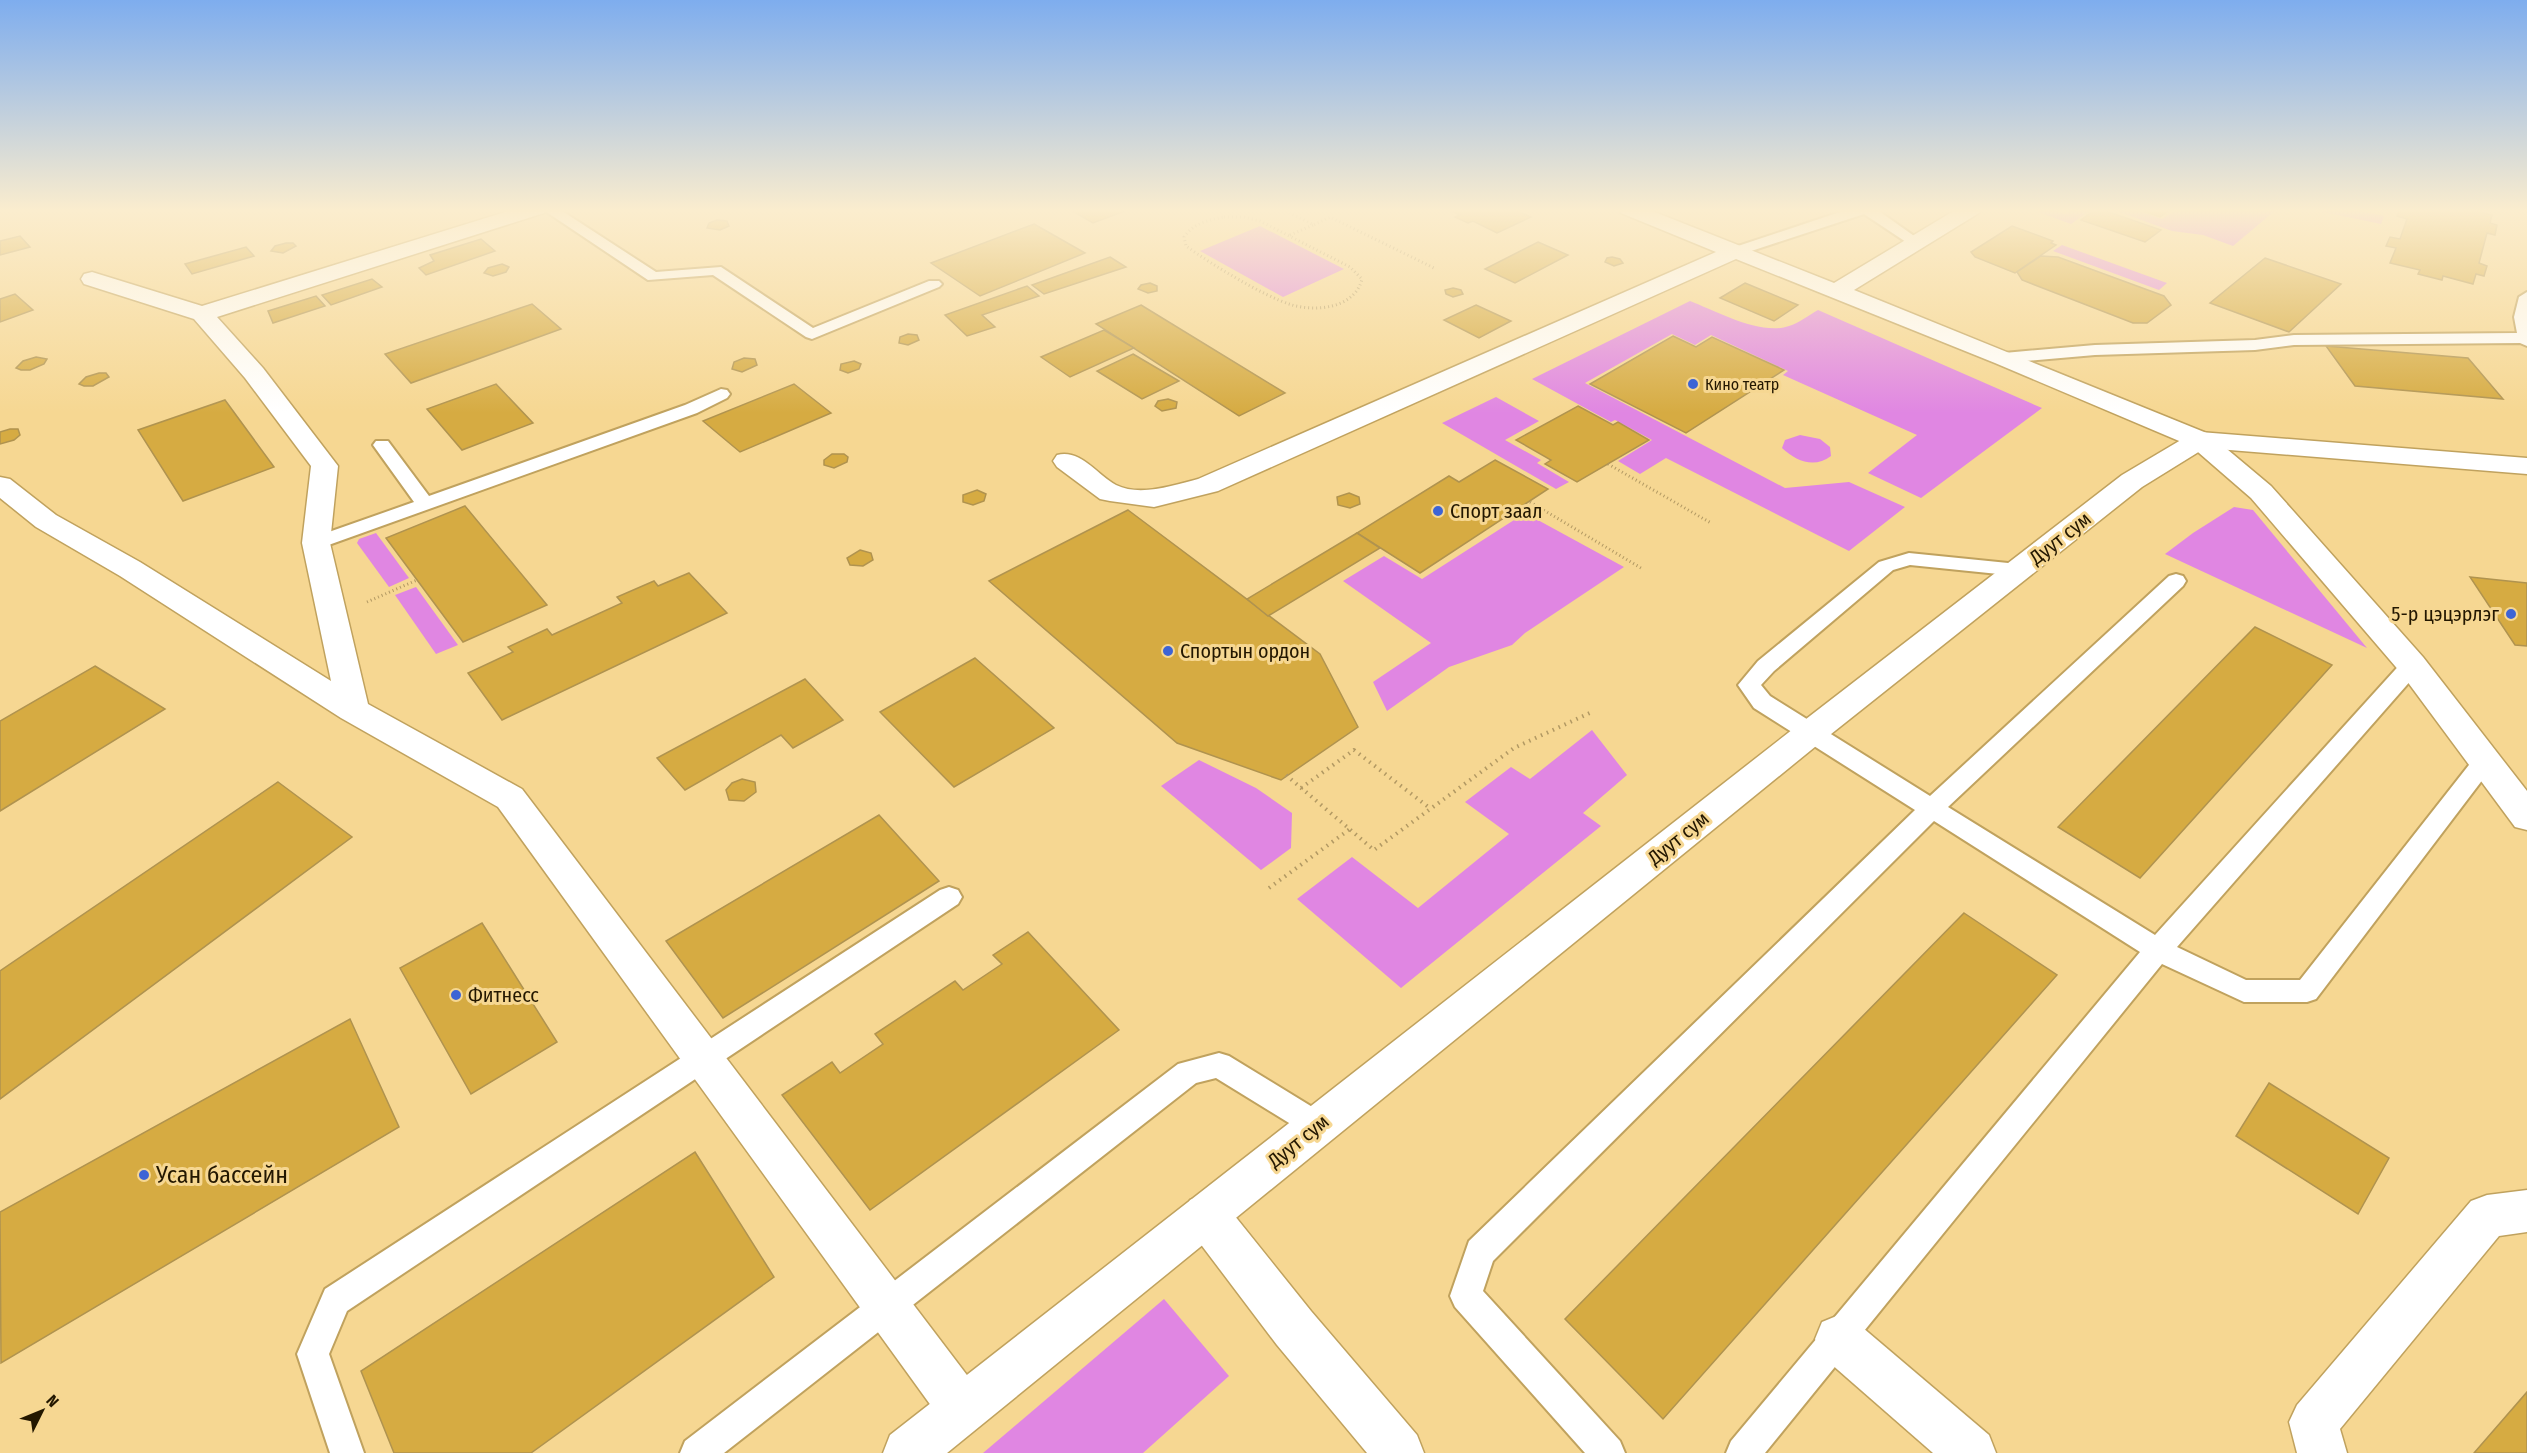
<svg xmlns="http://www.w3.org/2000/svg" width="2527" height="1453" viewBox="0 0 2527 1453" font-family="'Fira Sans Condensed',sans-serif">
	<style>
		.green { fill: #e086e2 }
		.building { fill: #d6ab42; stroke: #b0934f; stroke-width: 1.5 }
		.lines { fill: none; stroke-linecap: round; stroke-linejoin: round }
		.lane-casing { stroke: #c0a25e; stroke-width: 4 }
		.street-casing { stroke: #c0a25e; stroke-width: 3 }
		.secondary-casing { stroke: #c0a25e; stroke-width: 3 }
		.path-far1 { stroke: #b29963; stroke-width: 3; stroke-dasharray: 1 3; stroke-linecap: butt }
		.path { stroke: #b29963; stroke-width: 4; stroke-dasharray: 1.5 5; stroke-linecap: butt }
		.lane { fill: #fff; fill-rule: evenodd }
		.street { fill: #fff; fill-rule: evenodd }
		.secondary { fill: #fff; fill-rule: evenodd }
		.poi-dot { fill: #3d64d5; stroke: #f6d792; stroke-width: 2 }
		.labels { text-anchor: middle; stroke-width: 6; stroke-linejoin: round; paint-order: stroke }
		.far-poi-label { font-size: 16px; fill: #231700; stroke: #f6d792; text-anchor: start }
		.poi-label { font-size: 20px; fill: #231700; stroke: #f6d792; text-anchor: start }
		.street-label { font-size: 20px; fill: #231700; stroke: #f6d792 }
		.near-poi-label { font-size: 24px; fill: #231700; stroke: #f6d792; text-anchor: start }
	</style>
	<rect width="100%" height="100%" fill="#f6d792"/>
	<g class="green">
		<path d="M 2030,209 L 2052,209 L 2065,214 L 2072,209 L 2092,209 L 2071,224 Z"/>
		<path d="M 2111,209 L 2133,209 L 2162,219 L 2177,209 L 2277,209 L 2233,246 L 2203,235 L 2172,231 Z"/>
		<path d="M 2309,209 L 2351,209 L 2384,216 L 2381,224 Z"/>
		<path d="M 1260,226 L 1344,269 L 1283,297 L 1200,251 Z"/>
		<path d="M 2062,245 L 2167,283 L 2159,290 L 2053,251 Z"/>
		<path d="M 1690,301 C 1716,311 1761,336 1789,326 C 1799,323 1809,315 1818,310 L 2042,408 L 1921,498 L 1868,473 L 1917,435 L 1783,375 L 1788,371 L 1711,335 L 1695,345 L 1672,334 L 1585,383 L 1785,488 L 1849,482 L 1905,507 L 1849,551 L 1666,458 L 1640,474 L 1618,461 L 1652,440 L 1615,420 L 1611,422 L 1532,379 Z"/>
		<path d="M 1496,397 L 1539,421 L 1505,440 L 1541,460 L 1537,463 L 1569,482 L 1556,489 L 1442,423 Z"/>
		<path d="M 1800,435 L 1820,439 L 1830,447 L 1831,456 C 1814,469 1796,461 1782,448 L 1785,440 Z"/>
		<path d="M 2234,507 L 2253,510 L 2367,648 L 2165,554 L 2193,533 Z"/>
		<path d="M 1525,513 L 1624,567 L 1525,633 L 1512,645 L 1449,667 L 1387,711 L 1373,682 L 1431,643 L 1343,581 L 1384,556 L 1422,579 Z"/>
		<path d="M 376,533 L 409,578 L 389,587 L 357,543 L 359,539 Z"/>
		<path d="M 416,587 L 458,645 L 436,654 L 395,595 Z"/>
		<path d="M 1592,730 L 1627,775 L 1583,813 L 1601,826 L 1401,988 L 1297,899 L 1352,857 L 1418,908 L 1509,834 L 1465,802 L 1511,767 L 1530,779 Z"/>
		<path d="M 1199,760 L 1256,788 L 1292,813 L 1291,848 L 1261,870 L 1161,786 Z"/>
		<path d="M 1164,1299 L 1229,1376 L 1143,1453 L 983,1453 Z"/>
	</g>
	<g class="building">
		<path d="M 1069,209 L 1130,209 L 1093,223 Z"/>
		<path d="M 1447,209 L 1513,209 L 1531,217 L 1497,233 L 1473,221 L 1468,223 L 1455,217 L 1460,215 Z"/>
		<path d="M 2096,209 L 2100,209 L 2161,230 L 2145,242 L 2081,220 Z"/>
		<path d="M 2138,209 L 2171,209 L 2160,217 Z"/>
		<path d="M 2400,209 L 2469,209 L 2492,215 L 2490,223 L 2497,225 L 2495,235 L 2487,233 L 2479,263 L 2487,266 L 2484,276 L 2476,274 L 2473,284 L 2443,276 L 2442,280 L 2418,274 L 2420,270 L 2390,263 L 2396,248 L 2386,246 L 2390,237 L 2400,239 L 2407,219 L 2397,216 Z"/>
		<path d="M 717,220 L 727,221 L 729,226 L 720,230 L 707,228 L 709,223 Z"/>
		<path d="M 1034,224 L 1085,253 L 980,296 L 931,263 Z"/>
		<path d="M 2012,226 L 2053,241 L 2051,243 L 2056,245 L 2015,273 L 1975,257 L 1971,252 Z"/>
		<path d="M 20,236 L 30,247 L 0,255 L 0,241 Z"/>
		<path d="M 481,239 L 495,251 L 426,275 L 419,268 L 434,261 L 430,255 Z"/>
		<path d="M 1538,242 L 1568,255 L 1515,283 L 1485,269 Z"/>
		<path d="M 286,243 L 293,243 L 296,246 L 283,253 L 271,251 L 275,246 Z"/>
		<path d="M 246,247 L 254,256 L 192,274 L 185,264 Z"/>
		<path d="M 2041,256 L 2058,257 L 2164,296 L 2171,305 L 2147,323 L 2133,323 L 2022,280 L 2017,272 Z"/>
		<path d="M 1110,257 L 1126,267 L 1044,294 L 1032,285 Z"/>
		<path d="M 1612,257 L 1620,259 L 1623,263 L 1614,266 L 1605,262 L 1607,258 Z"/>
		<path d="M 2265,258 L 2341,284 L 2289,332 L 2210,303 Z"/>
		<path d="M 502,264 L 509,267 L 506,272 L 493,276 L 484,273 L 488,268 Z"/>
		<path d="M 372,279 L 382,287 L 331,305 L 322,295 Z"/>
		<path d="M 1150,283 L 1157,286 L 1157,291 L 1148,293 L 1138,289 L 1141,285 Z"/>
		<path d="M 1745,283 L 1798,305 L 1774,321 L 1720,298 Z"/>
		<path d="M 1027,286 L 1039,296 L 982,315 L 995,327 L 967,336 L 945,315 Z"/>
		<path d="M 1453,288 L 1461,290 L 1463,294 L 1453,297 L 1446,294 L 1445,290 Z"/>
		<path d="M 15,294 L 33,310 L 0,322 L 0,299 Z"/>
		<path d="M 316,296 L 325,306 L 273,323 L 268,311 Z"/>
		<path d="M 532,304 L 561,329 L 411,383 L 385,354 Z"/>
		<path d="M 1141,305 L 1285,393 L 1239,416 L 1096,324 Z"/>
		<path d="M 1476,305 L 1511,321 L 1479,338 L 1444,320 Z"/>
		<path d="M 1104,330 L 1134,348 L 1070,377 L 1041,357 Z"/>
		<path d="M 908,334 L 917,335 L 919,340 L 908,345 L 899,343 L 900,337 Z"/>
		<path d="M 1673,336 L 1696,347 L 1712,337 L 1784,370 L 1686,433 L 1590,384 Z"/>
		<path d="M 2326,346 L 2468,358 L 2503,399 L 2355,386 Z"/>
		<path d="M 1133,354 L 1179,381 L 1142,399 L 1097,371 Z"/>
		<path d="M 36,357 L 47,359 L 44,364 L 30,370 L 21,370 L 16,368 L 23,361 Z"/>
		<path d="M 744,358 L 755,359 L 757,365 L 742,372 L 732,369 L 734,362 Z"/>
		<path d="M 854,361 L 861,364 L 859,369 L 848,373 L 840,370 L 841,364 Z"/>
		<path d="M 99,373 L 106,373 L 109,377 L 93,386 L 84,386 L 79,384 L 86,377 Z"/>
		<path d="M 496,384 L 533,423 L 462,450 L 427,409 Z"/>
		<path d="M 794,384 L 831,413 L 740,452 L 703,421 Z"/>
		<path d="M 1168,399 L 1177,402 L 1176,408 L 1162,411 L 1155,406 L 1158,401 Z"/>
		<path d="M 225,400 L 274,467 L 183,501 L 138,430 Z"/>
		<path d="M 1578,406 L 1613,425 L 1618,422 L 1649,440 L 1577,482 L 1545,464 L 1551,460 L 1516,440 Z"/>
		<path d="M 10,429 L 18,429 L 20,435 L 14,440 L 0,444 L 0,432 Z"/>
		<path d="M 832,454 L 844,454 L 848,457 L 847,462 L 834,468 L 824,465 L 824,460 Z"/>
		<path d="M 1495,460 L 1548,489 L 1420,573 L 1357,533 L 1449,476 L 1459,482 Z"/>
		<path d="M 977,490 L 986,494 L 984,501 L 973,505 L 963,502 L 963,495 Z"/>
		<path d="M 1349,493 L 1359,497 L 1360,504 L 1350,508 L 1338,505 L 1337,497 Z"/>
		<path d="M 465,506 L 547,605 L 463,642 L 386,538 Z"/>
		<path d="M 1128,510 L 1320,654 L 1358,727 L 1281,780 L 1177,743 L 989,581 Z"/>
		<path d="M 1357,533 L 1380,548 L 1268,616 L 1247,599 Z"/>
		<path d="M 860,550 L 871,553 L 873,560 L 863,566 L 850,565 L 847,558 Z"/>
		<path d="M 689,573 L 727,613 L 502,720 L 468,673 L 513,652 L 508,647 L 547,629 L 552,635 L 622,603 L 617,597 L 654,581 L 658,586 Z"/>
		<path d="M 2470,577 L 2527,583 L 2527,646 L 2515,645 Z"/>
		<path d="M 2255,627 L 2332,665 L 2140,878 L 2058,827 Z"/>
		<path d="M 975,658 L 1054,728 L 954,787 L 880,712 Z"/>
		<path d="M 95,666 L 165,709 L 0,811 L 0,721 Z"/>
		<path d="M 805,679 L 843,720 L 793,748 L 781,735 L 685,790 L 657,758 Z"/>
		<path d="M 742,779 L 755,782 L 756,792 L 744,801 L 729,800 L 726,790 L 732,783 Z"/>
		<path d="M 278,782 L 352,837 L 0,1099 L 0,971 Z"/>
		<path d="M 879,815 L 939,881 L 723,1018 L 666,941 Z"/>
		<path d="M 1964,913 L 2057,975 L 1663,1419 L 1565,1319 Z"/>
		<path d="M 482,923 L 557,1042 L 471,1094 L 400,968 Z"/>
		<path d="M 1028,932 L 1119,1030 L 870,1210 L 782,1095 L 832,1062 L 840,1073 L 883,1044 L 875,1034 L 955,981 L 963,990 L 1002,964 L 993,955 Z"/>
		<path d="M 350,1019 L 399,1127 L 1,1363 L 0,1212 Z"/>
		<path d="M 2269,1083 L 2389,1158 L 2358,1214 L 2236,1136 Z"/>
		<path d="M 695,1152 L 774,1277 L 531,1453 L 394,1453 L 361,1371 Z"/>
		<path d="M 2527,1392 L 2527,1453 L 2474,1453 Z"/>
	</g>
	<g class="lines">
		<defs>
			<g id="lane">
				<path d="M 542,209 L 559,209 L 656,272 L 721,267 L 813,328 L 929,281 L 939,281 L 942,284 L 939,287 L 812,339 L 806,337 L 713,275 L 648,280 Z"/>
				<path d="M 1849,209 L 1876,209 L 1924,243 L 1917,247 L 1912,246 L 1864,214 L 1739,255 L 1729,255 L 1727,252 L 1729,249 Z"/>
				<path d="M 2527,292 L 2527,346 L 2520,343 L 2294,345 L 2255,350 L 2095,355 L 2004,363 L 1996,358 L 2004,353 L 2095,345 L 2255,340 L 2294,335 L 2517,333 L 2514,317 L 2519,297 Z"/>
				<path d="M 721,389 L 727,390 L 730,394 L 727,398 L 697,413 L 323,547 L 309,547 L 306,543 L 309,539 L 414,502 L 373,445 L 376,441 L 388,441 L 429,496 L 685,405 Z"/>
				<path d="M 1909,553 L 2018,564 L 2025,565 L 2028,570 L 2025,575 L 2018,576 L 1910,565 L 1893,570 L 1774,671 L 1761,685 L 1770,696 L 1930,796 L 2169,576 L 2176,574 L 2183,576 L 2186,581 L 2183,586 L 1948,807 L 2155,935 L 2404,660 L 2412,658 L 2420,660 L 2423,665 L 2420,670 L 2177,947 L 2246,980 L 2300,980 L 2476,756 L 2484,753 L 2492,756 L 2496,762 L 2316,999 L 2307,1002 L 2244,1002 L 2162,964 L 1765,1453 L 1726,1453 L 1731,1441 L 2140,952 L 1934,821 L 1493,1261 L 1483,1291 L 1620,1441 L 1625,1453 L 1585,1453 L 1455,1307 L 1450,1296 L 1469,1241 L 1915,810 L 1754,708 L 1738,685 L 1758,661 L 1879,562 Z"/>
				<path d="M 949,887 L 958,890 L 962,897 L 958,904 L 347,1311 L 329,1354 L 364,1453 L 330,1453 L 297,1354 L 325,1289 L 940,890 Z"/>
				<path d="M 1219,1053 L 1229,1056 L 1327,1116 L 1331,1125 L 1327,1134 L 1317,1138 L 1307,1134 L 1216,1078 L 1196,1083 L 724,1453 L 680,1453 L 685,1441 L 1178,1064 Z"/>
			</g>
			<g id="street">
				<path d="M 515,209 L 547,209 L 544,213 L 217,317 L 263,368 L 338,466 L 330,543 L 368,704 L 522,789 L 979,1391 L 986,1408 L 979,1425 L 962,1432 L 945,1425 L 498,807 L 341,718 L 120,576 L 36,527 L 0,498 L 0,477 L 10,479 L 56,515 L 140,562 L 331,681 L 302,543 L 311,466 L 245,378 L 194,319 L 84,284 L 81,279 L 84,274 L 92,272 L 202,306 Z"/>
				<path d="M 1618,209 L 1647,209 L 1834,283 L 1957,209 L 1982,209 L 1979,213 L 1854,290 L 2209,434 L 2271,486 L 2423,657 L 2527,791 L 2527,830 L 2515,827 L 2401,673 L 2251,498 L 2191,446 L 1995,363 L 1736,259 L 1218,491 L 1154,507 L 1110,501 L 1100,499 L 1057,467 L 1053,461 L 1057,455 C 1081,449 1096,474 1116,485 C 1140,497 1175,485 1198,479 L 1716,252 L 1621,213 Z"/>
				<path d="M 2527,1190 L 2527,1232 L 2499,1236 L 2340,1429 L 2347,1453 L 2297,1453 L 2289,1422 L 2297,1405 L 2471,1201 L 2487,1195 Z"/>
				<path d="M 1206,1194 L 1222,1200 L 1311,1311 L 1417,1435 L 1424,1453 L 1367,1453 L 1277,1345 L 1190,1230 L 1184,1215 L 1190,1200 Z"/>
				<path d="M 1839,1315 L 1856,1322 L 1989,1435 L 1996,1453 L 1933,1453 L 1822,1356 L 1815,1339 L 1822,1322 Z"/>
			</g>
			<path id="secondary" d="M 2200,432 L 2527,458 L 2527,474 L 2205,448 L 2142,487 L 1821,742 L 947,1453 L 883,1453 L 890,1435 L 1797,726 L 2122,475 L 2191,434 Z"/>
		</defs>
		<use href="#lane" class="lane-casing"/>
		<use href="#street" class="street-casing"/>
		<use href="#secondary" class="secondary-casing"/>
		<g class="path-far1">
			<path d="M 1282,209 L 1314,225 L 1330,217 L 1434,268"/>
			<path d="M 1224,217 L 1244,217 L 1260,221 L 1350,267 L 1362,279 C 1355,308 1317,312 1292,305 C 1263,296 1211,264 1186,246 L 1184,237 C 1194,223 1208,220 1224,217 Z"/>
			<path d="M 1290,235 L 1313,225"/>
			<path d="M 1608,464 L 1711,523"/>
			<path d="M 1530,502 L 1641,568"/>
			<path d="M 367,602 L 417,580"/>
		</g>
		<g class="path">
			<path d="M 1286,775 L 1374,850 L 1514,748 L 1594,711"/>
			<path d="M 1301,788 L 1354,750 L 1431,809"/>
			<path d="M 1269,888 L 1350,829"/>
		</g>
		<use href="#lane" class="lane"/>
		<use href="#street" class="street"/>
		<use href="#secondary" class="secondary"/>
	</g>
	<linearGradient id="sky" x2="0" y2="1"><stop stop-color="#7eadee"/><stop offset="0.51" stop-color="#fbedce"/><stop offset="1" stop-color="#fbedce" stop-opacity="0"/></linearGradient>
	<rect width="2527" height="413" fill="url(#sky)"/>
	<g class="poi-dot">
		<circle cx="1693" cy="384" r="6"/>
		<circle cx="1438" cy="511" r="6"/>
		<circle cx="2511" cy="614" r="6"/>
		<circle cx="1168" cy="651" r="6"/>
		<circle cx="456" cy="995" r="6"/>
		<circle cx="144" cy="1175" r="6"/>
	</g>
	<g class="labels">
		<g class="far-poi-label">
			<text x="1705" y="390">Кино театр</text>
		</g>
		<g class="poi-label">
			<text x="1450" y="518">Спорт заал</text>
			<text x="2499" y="621" text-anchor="end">5-р цэцэрлэг</text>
			<text x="1180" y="658">Спортын ордон</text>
			<text x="468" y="1002">Фитнесс</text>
		</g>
		<g class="street-label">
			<text transform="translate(2060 538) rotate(-38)" y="7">Дуут сум</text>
			<text transform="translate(1678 838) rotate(-39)" y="7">Дуут сум</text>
			<text transform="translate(1298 1141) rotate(-39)" y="7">Дуут сум</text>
		</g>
		<g class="near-poi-label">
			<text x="156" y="1183">Усан бассейн</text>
		</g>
	</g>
	<g transform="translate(42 1411) rotate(47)" stroke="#f6d792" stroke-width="4.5" paint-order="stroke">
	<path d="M0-4.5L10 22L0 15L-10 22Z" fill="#231700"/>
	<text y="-9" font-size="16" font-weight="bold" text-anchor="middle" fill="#231700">N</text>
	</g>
</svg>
